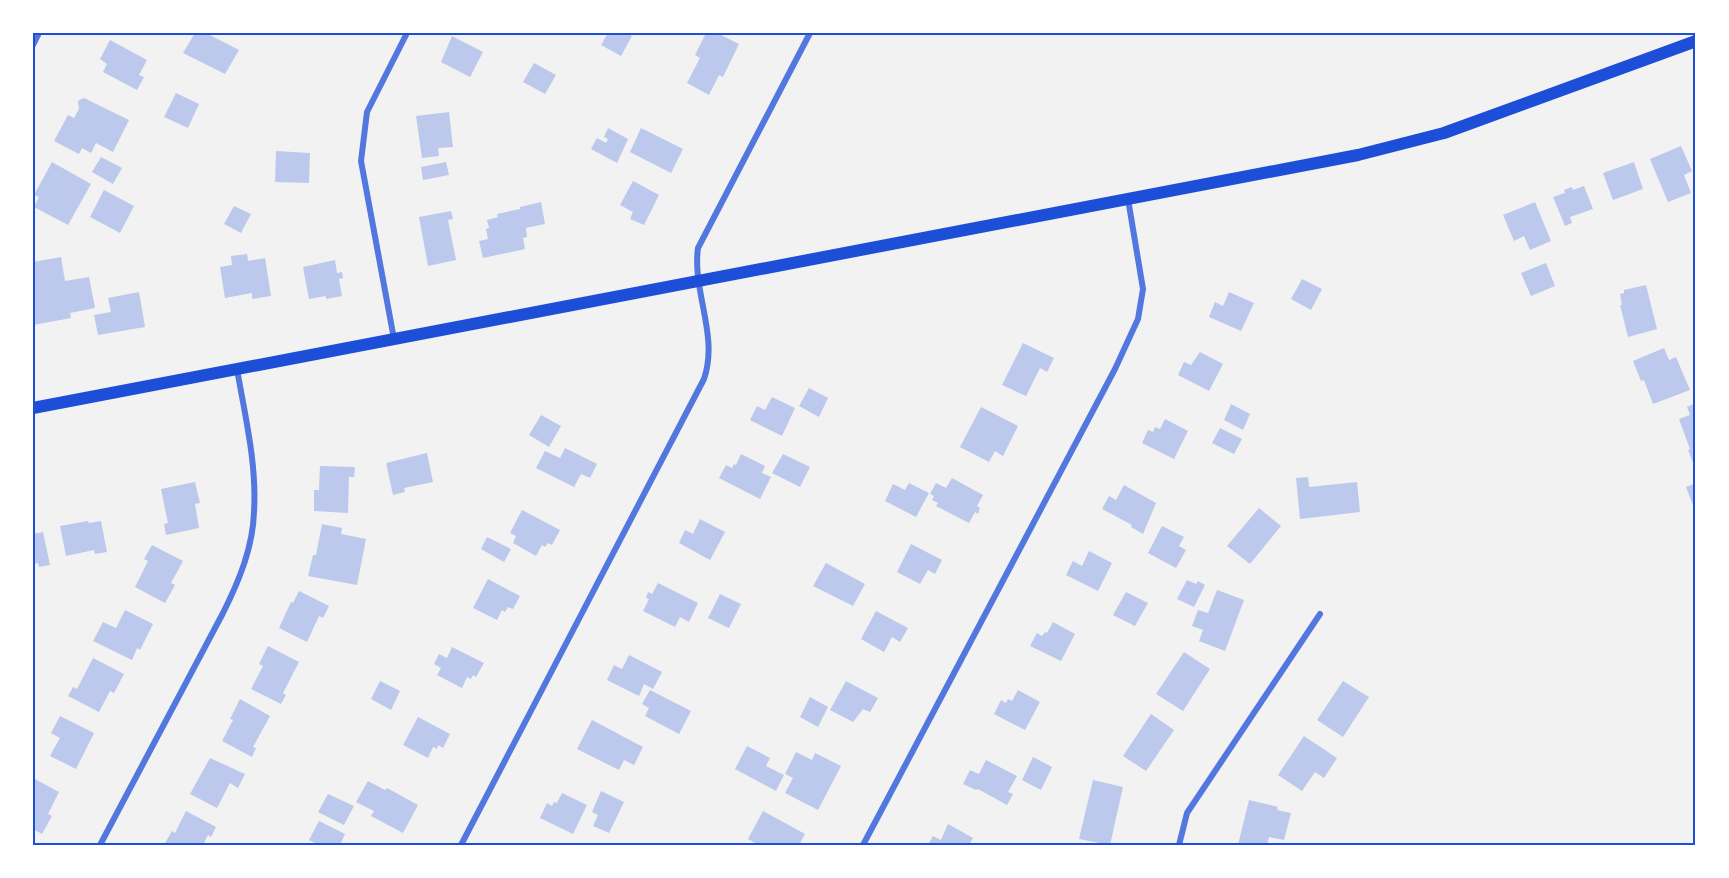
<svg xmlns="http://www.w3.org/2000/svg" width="1729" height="878" viewBox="0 0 1729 878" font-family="Jost,sans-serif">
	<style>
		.building { fill: #bdc9ec }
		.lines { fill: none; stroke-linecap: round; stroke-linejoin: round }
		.minor { stroke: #5277de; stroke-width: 6 }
		.secondary { stroke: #1d4ed8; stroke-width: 12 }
		.neatline { fill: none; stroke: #1d4ed8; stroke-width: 2 }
	</style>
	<rect width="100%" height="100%" fill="#f2f2f2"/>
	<g class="building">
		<path d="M 195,33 L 206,33 L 239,50 L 225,74 L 183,53 Z"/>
		<path d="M 608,33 L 626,33 L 632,36 L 621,56 L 601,45 Z"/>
		<path d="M 706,33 L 717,33 L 739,44 L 723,77 L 719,75 L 709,95 L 687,83 L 700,58 L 695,55 Z"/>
		<path d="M 452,36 L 483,52 L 470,77 L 441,62 Z"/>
		<path d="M 110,40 L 147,60 L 139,75 L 144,77 L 137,90 L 103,72 L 107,64 L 100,59 Z"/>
		<path d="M 534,63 L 556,75 L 545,94 L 523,82 Z"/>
		<path d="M 176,93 L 199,104 L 188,128 L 164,117 Z"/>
		<path d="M 84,98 L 129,120 L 113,152 L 96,143 L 91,153 L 82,148 L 79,154 L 54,141 L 68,115 L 74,118 L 79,109 L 78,103 L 79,100 Z"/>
		<path d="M 449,112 L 453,147 L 438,148 L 439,156 L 422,158 L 416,116 Z"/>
		<path d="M 608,128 L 628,139 L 617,163 L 591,149 L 597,138 L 606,143 L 608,139 L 604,137 Z"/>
		<path d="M 641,128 L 683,149 L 671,173 L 630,152 Z"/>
		<path d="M 1681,146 L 1692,171 L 1684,175 L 1691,193 L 1668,202 L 1650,159 Z"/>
		<path d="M 276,151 L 310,153 L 309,183 L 275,182 Z"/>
		<path d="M 101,157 L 122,168 L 113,184 L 92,172 Z"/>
		<path d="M 52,162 L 91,184 L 68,225 L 34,207 L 39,197 L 34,195 Z"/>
		<path d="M 446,162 L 449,175 L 423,180 L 421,167 Z"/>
		<path d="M 1634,162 L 1643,189 L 1613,200 L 1603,173 Z"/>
		<path d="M 633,181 L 659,195 L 644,225 L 630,219 L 633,212 L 620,205 Z"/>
		<path d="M 1584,186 L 1593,209 L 1570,217 L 1572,223 L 1565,226 L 1553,197 L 1565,193 L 1564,190 L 1572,187 L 1573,190 Z"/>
		<path d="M 104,190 L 134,206 L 120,233 L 90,217 Z"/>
		<path d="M 541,202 L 545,224 L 526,228 L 527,237 L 523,238 L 525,249 L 483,258 L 479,241 L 488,239 L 486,229 L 489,228 L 487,220 L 498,217 L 497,214 L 520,209 L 520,207 Z"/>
		<path d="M 1535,202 L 1551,241 L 1530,250 L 1524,236 L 1514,241 L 1503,215 Z"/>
		<path d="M 234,206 L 251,214 L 241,233 L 224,224 Z"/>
		<path d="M 451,211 L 453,219 L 448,220 L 456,260 L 428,266 L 419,217 Z"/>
		<path d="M 247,254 L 248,261 L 265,258 L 271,296 L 252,299 L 252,293 L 225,298 L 220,267 L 232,265 L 231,256 Z"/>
		<path d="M 61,257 L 65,281 L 89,277 L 95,308 L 70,313 L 71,318 L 33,325 L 33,262 Z"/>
		<path d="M 335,260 L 337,273 L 342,272 L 343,278 L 339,279 L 342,296 L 326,299 L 326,296 L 309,299 L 303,267 Z"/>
		<path d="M 1546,263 L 1555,286 L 1531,296 L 1521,273 Z"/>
		<path d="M 1302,279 L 1322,289 L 1311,310 L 1291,299 Z"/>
		<path d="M 1646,285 L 1657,329 L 1628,337 L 1620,305 L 1622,305 L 1620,294 L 1624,293 L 1624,290 Z"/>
		<path d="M 139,292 L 145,327 L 98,335 L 94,315 L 111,312 L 108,298 Z"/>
		<path d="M 1229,292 L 1254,303 L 1241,331 L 1209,317 L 1215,302 L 1223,306 Z"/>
		<path d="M 1023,343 L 1054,358 L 1047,372 L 1040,368 L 1026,396 L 1002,385 Z"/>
		<path d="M 1664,348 L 1669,360 L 1676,357 L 1690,390 L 1653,404 L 1644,380 L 1641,381 L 1633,361 Z"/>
		<path d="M 1200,352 L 1223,364 L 1209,391 L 1178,375 L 1184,362 L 1191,365 Z"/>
		<path d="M 809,388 L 828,398 L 819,417 L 799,406 Z"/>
		<path d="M 772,397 L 795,408 L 782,436 L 750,420 L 757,406 L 765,410 Z"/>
		<path d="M 1696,403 L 1696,464 L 1694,465 L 1688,450 L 1690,449 L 1679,419 L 1690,415 L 1687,407 Z"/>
		<path d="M 1231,404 L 1250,414 L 1243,430 L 1224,420 Z"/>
		<path d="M 981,407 L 1018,426 L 1003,456 L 995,451 L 989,462 L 960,447 Z"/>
		<path d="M 541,415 L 561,426 L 549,447 L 529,435 Z"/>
		<path d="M 1165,419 L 1188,431 L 1174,459 L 1142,443 L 1148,430 L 1153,432 L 1155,427 L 1160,429 Z"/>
		<path d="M 1220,428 L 1242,439 L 1234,454 L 1212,443 Z"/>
		<path d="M 565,448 L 597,464 L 590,478 L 581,474 L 574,487 L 536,468 L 545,451 L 560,458 Z"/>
		<path d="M 427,453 L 433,482 L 404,488 L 405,492 L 393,495 L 386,463 Z"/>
		<path d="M 741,454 L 765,466 L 762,473 L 771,477 L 760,499 L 719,478 L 726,465 L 732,468 L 734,464 L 736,465 Z"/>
		<path d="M 783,454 L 810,467 L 800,487 L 772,473 Z"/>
		<path d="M 320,466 L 355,467 L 354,477 L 349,477 L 348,513 L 314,511 L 314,490 L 319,490 Z"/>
		<path d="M 1308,477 L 1309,487 L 1357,482 L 1360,512 L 1300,519 L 1296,478 Z"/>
		<path d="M 952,478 L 983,495 L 977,506 L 980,508 L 978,514 L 975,512 L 969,523 L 936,506 L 938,503 L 932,500 L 934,496 L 930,494 L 936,483 L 946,488 Z"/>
		<path d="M 195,482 L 200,503 L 195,504 L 199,528 L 166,535 L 164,524 L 168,523 L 161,489 Z"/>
		<path d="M 909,483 L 929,493 L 916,517 L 885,501 L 893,484 L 905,490 Z"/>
		<path d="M 1696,483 L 1696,513 L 1686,487 Z"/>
		<path d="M 1124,485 L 1156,503 L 1143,534 L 1131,527 L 1132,525 L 1102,509 L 1109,496 L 1116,500 Z"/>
		<path d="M 1259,508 L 1281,526 L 1250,564 L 1227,546 Z"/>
		<path d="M 522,510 L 560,530 L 552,545 L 548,543 L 545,547 L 542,545 L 536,556 L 513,543 L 516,536 L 510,533 Z"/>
		<path d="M 700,519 L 725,532 L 710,560 L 679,543 L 685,530 L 693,534 Z"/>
		<path d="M 88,521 L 89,523 L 101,521 L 107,552 L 95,554 L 94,550 L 66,556 L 60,526 Z"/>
		<path d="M 322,524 L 342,528 L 341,534 L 366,539 L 357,585 L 308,576 L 313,555 L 316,555 Z"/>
		<path d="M 1162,526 L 1184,537 L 1179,546 L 1186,550 L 1176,568 L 1148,553 Z"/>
		<path d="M 43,532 L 50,565 L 39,567 L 38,563 L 33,564 L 33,534 Z"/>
		<path d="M 487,537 L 511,549 L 504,562 L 481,549 Z"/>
		<path d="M 911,544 L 942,560 L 935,574 L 928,570 L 920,584 L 897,572 Z"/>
		<path d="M 152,545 L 183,561 L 171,583 L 175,585 L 165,603 L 135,587 L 148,561 L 144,559 Z"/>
		<path d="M 1089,551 L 1112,563 L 1098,591 L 1066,575 L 1073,561 L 1082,566 Z"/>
		<path d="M 826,563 L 865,584 L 853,606 L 813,586 Z"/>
		<path d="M 488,579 L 520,596 L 513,609 L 508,607 L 505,612 L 502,610 L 497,620 L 473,608 Z"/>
		<path d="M 1187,580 L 1196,584 L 1198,581 L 1205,585 L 1194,607 L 1177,599 Z"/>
		<path d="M 658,583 L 698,603 L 689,622 L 680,617 L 675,627 L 643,611 L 649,599 L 646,598 L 648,592 L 652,594 Z"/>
		<path d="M 1217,590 L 1244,600 L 1225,651 L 1199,641 L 1203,630 L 1192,626 L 1198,610 L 1208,613 Z"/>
		<path d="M 299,591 L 329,606 L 323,618 L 319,616 L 307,642 L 279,628 L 291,602 L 293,603 Z"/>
		<path d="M 1126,592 L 1148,603 L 1135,626 L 1113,615 Z"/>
		<path d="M 720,594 L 741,604 L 729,628 L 708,618 Z"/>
		<path d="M 125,610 L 153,624 L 140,650 L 137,648 L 132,660 L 93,641 L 103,622 L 116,628 Z"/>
		<path d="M 876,611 L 908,628 L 900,642 L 892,637 L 884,652 L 861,639 Z"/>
		<path d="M 1053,622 L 1075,634 L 1061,661 L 1030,646 L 1037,633 L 1042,636 L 1045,632 L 1047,633 Z"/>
		<path d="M 268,646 L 299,662 L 283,693 L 286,695 L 281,704 L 251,689 L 263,666 L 259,664 Z"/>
		<path d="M 452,647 L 484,663 L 476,677 L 473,675 L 471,679 L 467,677 L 462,688 L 437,675 L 441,668 L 434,664 L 439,654 L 447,658 Z"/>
		<path d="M 1184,652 L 1210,669 L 1183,711 L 1156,694 Z"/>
		<path d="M 629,655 L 662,672 L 653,689 L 644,684 L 639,696 L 607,680 L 614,665 L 622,669 Z"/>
		<path d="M 93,658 L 124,674 L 114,693 L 110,691 L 99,712 L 68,696 L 73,687 L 77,689 Z"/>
		<path d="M 380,681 L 400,691 L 391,710 L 371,699 Z"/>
		<path d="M 846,681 L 878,698 L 870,712 L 863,709 L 853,722 L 830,710 Z"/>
		<path d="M 1343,681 L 1369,697 L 1343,737 L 1317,720 Z"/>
		<path d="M 650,690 L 691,711 L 679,734 L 645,716 L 649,708 L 642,704 Z"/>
		<path d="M 1018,690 L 1040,702 L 1025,730 L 994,714 L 1001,700 L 1006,703 L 1008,699 L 1012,701 Z"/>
		<path d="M 810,697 L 828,707 L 818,727 L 800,717 Z"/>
		<path d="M 240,699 L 270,716 L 253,747 L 256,748 L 252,757 L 222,741 L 233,720 L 230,719 Z"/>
		<path d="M 1151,714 L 1174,730 L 1146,771 L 1123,756 Z"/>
		<path d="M 60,716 L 94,733 L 76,769 L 50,756 L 60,738 L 51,733 Z"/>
		<path d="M 418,717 L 450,734 L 443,748 L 438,745 L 437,749 L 433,747 L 428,758 L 403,745 Z"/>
		<path d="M 592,720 L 643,747 L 634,765 L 624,760 L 619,770 L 577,749 Z"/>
		<path d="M 1304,736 L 1337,758 L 1324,778 L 1315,772 L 1302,791 L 1278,775 Z"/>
		<path d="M 747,746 L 770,758 L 766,766 L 784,775 L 776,791 L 735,769 Z"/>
		<path d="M 796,752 L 812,760 L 815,753 L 841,766 L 818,810 L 785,793 L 793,778 L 785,774 Z"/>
		<path d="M 1033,757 L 1052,767 L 1041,790 L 1022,780 Z"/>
		<path d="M 210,758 L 245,774 L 238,788 L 230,783 L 217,808 L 190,794 Z"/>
		<path d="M 986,760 L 1017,776 L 1008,792 L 1013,794 L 1007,805 L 978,789 L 976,790 L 963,784 L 970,770 L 979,774 Z"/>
		<path d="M 33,778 L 59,792 L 48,814 L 52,816 L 42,834 L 33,829 Z"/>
		<path d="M 1093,780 L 1123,787 L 1110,845 L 1079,839 Z"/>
		<path d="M 368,781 L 385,790 L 387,788 L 418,805 L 403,833 L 371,816 L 374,811 L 356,802 Z"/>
		<path d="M 601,791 L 624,802 L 609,833 L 593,826 L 598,815 L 592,812 Z"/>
		<path d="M 562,793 L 587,805 L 573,834 L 540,818 L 547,803 L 552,806 L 554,802 L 557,803 Z"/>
		<path d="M 328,794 L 354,806 L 344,825 L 318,812 Z"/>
		<path d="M 1249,800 L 1278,807 L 1277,810 L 1291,813 L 1284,840 L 1269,837 L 1267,845 L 1238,845 Z"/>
		<path d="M 186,811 L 216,827 L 211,837 L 208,835 L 203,845 L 164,845 L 172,831 L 175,833 Z"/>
		<path d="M 763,811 L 805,834 L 799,845 L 759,845 L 748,839 Z"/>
		<path d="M 319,821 L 345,834 L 340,845 L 319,845 L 309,840 Z"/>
		<path d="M 948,824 L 973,838 L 969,845 L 928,845 L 933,836 L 941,840 Z"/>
	</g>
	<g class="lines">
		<g class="minor">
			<path d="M 33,45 L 39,33"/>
			<path d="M 394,339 L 361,161 L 367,112 L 407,33"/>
			<path d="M 100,845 L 223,613 C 239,581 253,547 254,512 C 257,464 245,416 237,369"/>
			<path d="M 461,845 L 704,379 C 719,335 692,292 698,248 L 810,33"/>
			<path d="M 863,845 L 1115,369 L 1138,319 L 1143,289 L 1128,199"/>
			<path d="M 1179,845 L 1187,813 L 1320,614"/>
		</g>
		<path class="secondary" d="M 33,408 L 1358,155 L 1444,133 L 1696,41"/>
	</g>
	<rect width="1729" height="878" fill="none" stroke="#ffffff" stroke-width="69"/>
	<rect x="34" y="34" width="1660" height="810" class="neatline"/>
</svg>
